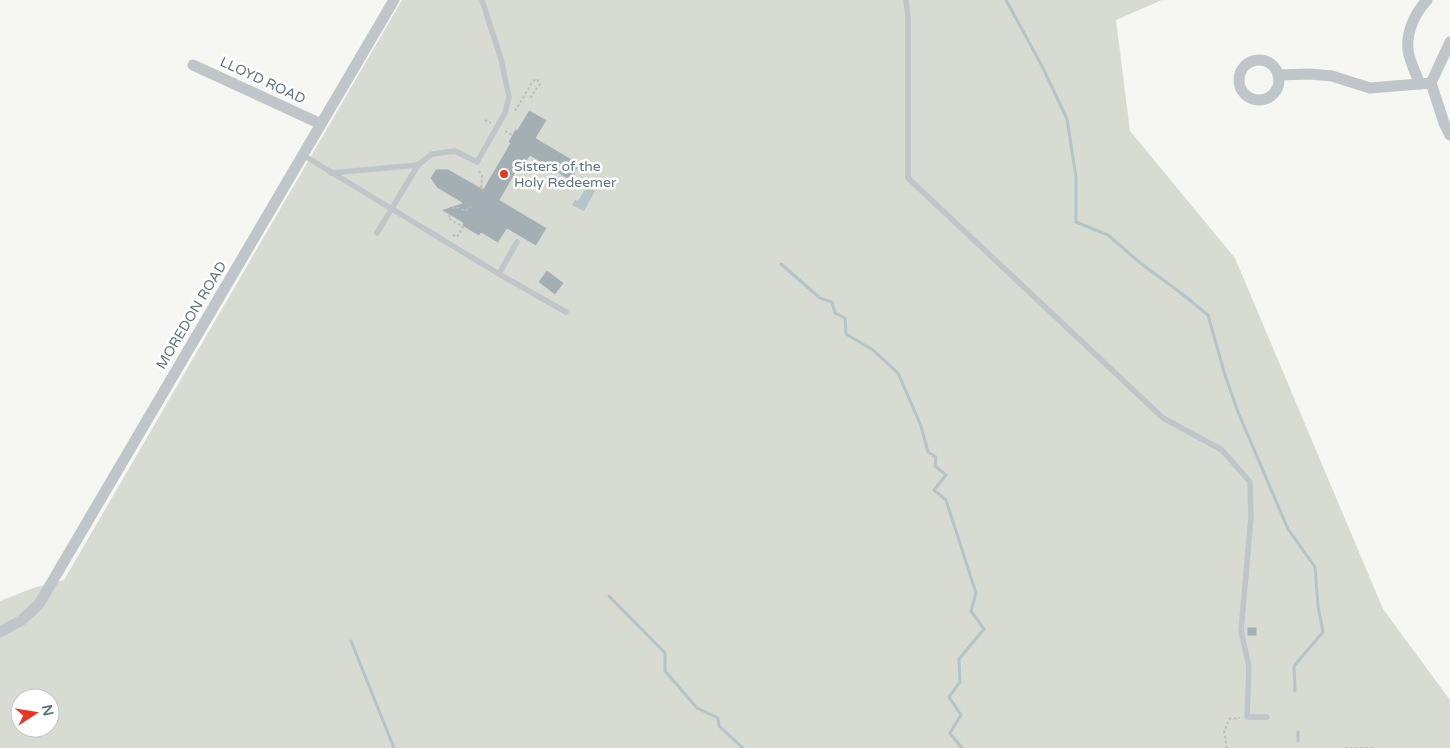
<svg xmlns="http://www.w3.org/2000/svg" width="1450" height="748" viewBox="0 0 1450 748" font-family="'Varela Round',sans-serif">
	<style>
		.green { fill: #d7dbd2; fill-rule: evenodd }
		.water { fill: #b4c4c7 }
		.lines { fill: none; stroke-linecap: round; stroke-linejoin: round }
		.stream { stroke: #b4c4c7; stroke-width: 3 }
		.building { fill: #a3afb3; stroke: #d8d8d5 }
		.path { stroke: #b9bdbf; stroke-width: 2; stroke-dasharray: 2.5 2.5; stroke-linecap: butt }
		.lane { stroke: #bfc5c8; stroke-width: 5.5 }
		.street { stroke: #bfc5c8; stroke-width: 11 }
		.poi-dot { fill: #e93521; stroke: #fff; stroke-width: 2 }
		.labels { text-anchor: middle; stroke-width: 5; stroke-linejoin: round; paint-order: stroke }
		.street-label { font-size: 14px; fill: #60767f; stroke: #fff }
		.poi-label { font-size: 14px; fill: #60767f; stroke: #fff; text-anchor: start }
	</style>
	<rect width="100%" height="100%" fill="#f6f6f3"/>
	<path class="green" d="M 402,0 L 1162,0 L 1116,20 L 1130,131 L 1235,258 L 1383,609 L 1450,700 L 1450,748 L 0,748 L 0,601 L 33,588 L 64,580 ZM 20,698 L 50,698 L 50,728 L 20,728 Z"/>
	<path class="water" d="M 587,186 L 595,191 L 584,211 L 572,205 L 575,200 L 578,201 Z"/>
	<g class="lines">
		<g class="stream">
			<path d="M 1006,0 L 1042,66 L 1067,119 L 1076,177 L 1076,222 L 1108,235 L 1139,262 L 1181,293 L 1208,315 L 1225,375 L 1238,412 L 1288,529 L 1315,567 L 1318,606 L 1323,632 L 1294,666 L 1295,691"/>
			<path d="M 781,264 L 820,298 L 832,302 L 835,313 L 845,318 L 846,334 L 873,350 L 898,373 L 921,426 L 928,452 L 936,457 L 935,466 L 946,475 L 934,490 L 946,500 L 976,593 L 971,611 L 984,629 L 959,659 L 960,682 L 949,697 L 961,715 L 950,733 L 962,748"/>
			<path d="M 609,596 L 665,653 L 665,671 L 697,708 L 718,718 L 719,726 L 743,748"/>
			<path d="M 351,641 L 394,748"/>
			<path d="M 1298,732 L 1298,741"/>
		</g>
	</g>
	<g class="building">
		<path d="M 529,110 L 547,120 L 536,138 L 580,164 L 571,181 L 530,156 L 525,164 L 522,162 L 500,200 L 547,228 L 536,246 L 507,229 L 498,243 L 481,233 L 479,236 L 462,226 L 463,223 L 441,210 L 462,203 L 437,188 L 430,178 L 436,169 L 448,169 L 483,189 L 510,143 L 508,142 L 512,135 L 515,129 L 517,130 Z"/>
		<path d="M 547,270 L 564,283 L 555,295 L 538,282 Z"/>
		<rect x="1247" y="627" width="10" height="9"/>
	</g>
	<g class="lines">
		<g class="path">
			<path d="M 515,111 L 533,81 L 537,79 L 540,84 L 531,96 L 532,99"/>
			<path d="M 485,120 L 491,123"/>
			<path d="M 505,131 L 512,135"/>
			<path d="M 479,171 L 482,176 L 481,188"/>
			<path d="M 453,209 L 453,208 L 457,207 L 465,211 L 471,207"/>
			<path d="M 450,215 L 448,218 L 463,227 L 457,237 L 451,234"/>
			<path d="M 1227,748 L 1224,732 L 1229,719 L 1240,718"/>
			<path d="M 1345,748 L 1373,748"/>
		</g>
		<g class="lane">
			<path d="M 906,0 L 908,17 L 908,178 L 1163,418 L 1222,450 L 1250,482 L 1251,517 L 1241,631 L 1249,667 L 1247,717 L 1267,717"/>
			<path d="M 303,155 L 499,274 L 566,312"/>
			<path d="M 331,173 L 418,165"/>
			<path d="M 377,233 L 418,165 L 432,154 L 455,151 L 477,162 L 505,113 L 509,97 L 501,59 L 482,0"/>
			<path d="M 499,274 L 517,242"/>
		</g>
		<g class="street">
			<path d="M 1450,42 L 1431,83 L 1444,123 L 1450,135"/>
			<circle cx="1259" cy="80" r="20"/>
			<path d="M 193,65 L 321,124"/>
			<path d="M 1278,75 L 1310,74 L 1332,76 L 1370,88 L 1431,83"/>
			<path d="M 1420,84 C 1416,74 1409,60 1408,50 C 1406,32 1415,13 1427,0"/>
			<path d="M 0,632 L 22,620 L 39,604 L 394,0"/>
		</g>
	</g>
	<circle class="poi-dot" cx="504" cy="174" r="5"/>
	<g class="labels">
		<g class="street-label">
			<text transform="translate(263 80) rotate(25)" y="5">LLOYD ROAD</text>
			<text transform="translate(191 315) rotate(-59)" y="5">MOREDON ROAD</text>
		</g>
		<g class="poi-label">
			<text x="514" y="171">Sisters of the<tspan x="514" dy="16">Holy Redeemer</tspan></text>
		</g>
	</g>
	<g transform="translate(35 713) rotate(78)"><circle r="24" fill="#ffffff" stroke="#bfc8cc"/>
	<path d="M0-4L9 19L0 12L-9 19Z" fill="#e93521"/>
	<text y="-8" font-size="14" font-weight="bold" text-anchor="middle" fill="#60767f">N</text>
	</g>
</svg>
